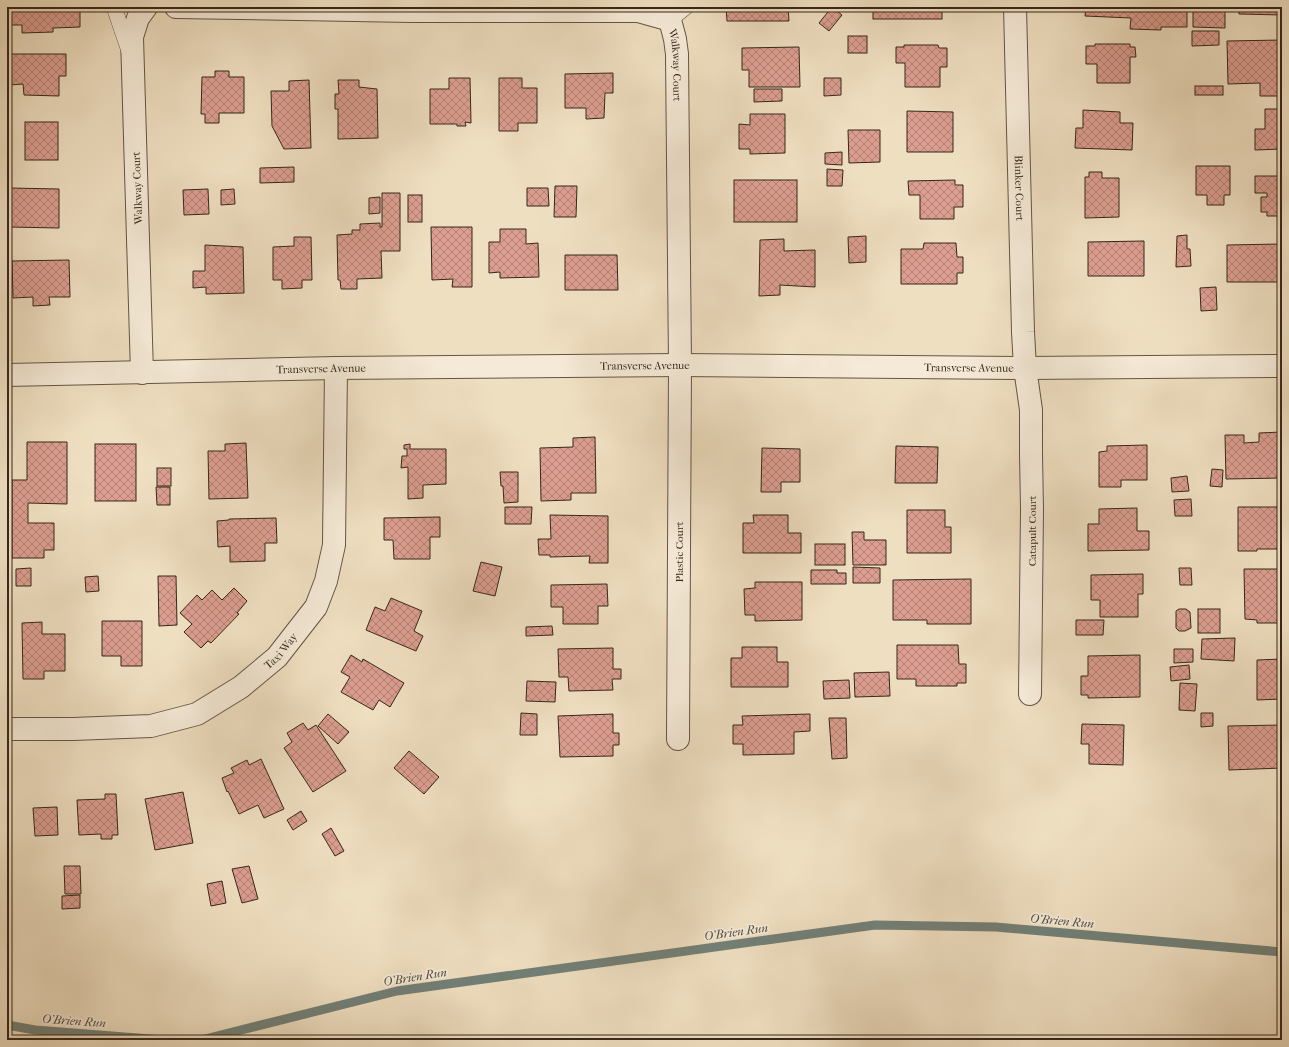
<svg xmlns="http://www.w3.org/2000/svg" width="1289" height="1047" viewBox="0 0 1289 1047" font-family="'IM FELL French Canon',serif">
	<style>
		.lines { fill: none; stroke-linecap: round; stroke-linejoin: round }
		.stream { stroke: #728078; stroke-width: 9 }
		.building { fill: url(#building-cross-hatch); stroke: #36271a }
		.lane-casing { stroke: #645544; stroke-width: 16 }
		.street-casing { stroke: #645544; stroke-width: 24 }
		.lane { stroke: #f5ead7; stroke-width: 15 }
		.street { stroke: #f5ead7; stroke-width: 22 }
		.labels { text-anchor: middle; stroke-width: 3.5; stroke-linejoin: round; paint-order: stroke }
		.street-label { font-size: 11px; fill: #36271a; stroke: #f5ead7 }
		.water-label { font-size: 12px; font-style: italic; fill: #4f4c41; stroke: #f5ead7 }
	</style>
	<defs>
		<pattern id="building-cross-hatch" width="8" height="8" patternUnits="userSpaceOnUse"><rect width="8" height="8" fill="#dc9e90"/><path d="M0 0l8 8M0 8l8-8" fill="none" stroke="#b38175"/></pattern>
	</defs>
	<rect width="100%" height="100%" fill="#efdfc1"/>
	<filter id="stains"><feTurbulence type="fractalNoise" baseFrequency=".005" numOctaves="4"/><feColorMatrix values="0 0 0 0 .2 0 0 0 0 .09 0 0 0 0 .02 0 0 0 .5 -.17"/></filter>
	<radialGradient id="worn" r=".72"><stop offset=".6" stop-color="#630" stop-opacity="0"/><stop offset="1" stop-color="#630" stop-opacity=".3"/></radialGradient>
	<g class="lines">
		<g class="stream">
			<path d="M 7,1025 L 35,1030 L 163,1040"/>
			<path d="M 201,1040 L 397,991 L 875,925 L 996,927 L 1282,952"/>
		</g>
	</g>
	<g class="building">
		<path d="M 9,7 L 80,7 L 80,27 L 53,28 L 53,32 L 22,33 L 22,25 L 10,25 Z"/>
		<path d="M 726,7 L 788,7 L 789,21 L 727,21 Z"/>
		<path d="M 832,7 L 842,15 L 829,31 L 819,23 Z"/>
		<rect x="873" y="7" width="69" height="12"/>
		<path d="M 1086,7 L 1187,7 L 1187,27 L 1161,27 L 1161,30 L 1130,29 L 1131,18 L 1085,16 Z"/>
		<path d="M 1193,7 L 1225,7 L 1225,28 L 1193,27 Z"/>
		<path d="M 1239,7 L 1282,7 L 1282,15 L 1239,14 Z"/>
		<path d="M 1192,31 L 1219,31 L 1219,45 L 1192,46 Z"/>
		<rect x="848" y="36" width="19" height="17"/>
		<path d="M 1282,40 L 1282,96 L 1260,96 L 1260,83 L 1228,84 L 1227,41 Z"/>
		<path d="M 1095,44 L 1130,44 L 1130,47 L 1135,47 L 1136,57 L 1130,57 L 1130,83 L 1097,83 L 1097,64 L 1086,64 L 1086,46 L 1095,46 Z"/>
		<path d="M 904,45 L 938,45 L 939,48 L 947,48 L 947,67 L 940,67 L 940,87 L 905,87 L 905,63 L 896,63 L 896,47 L 904,47 Z"/>
		<path d="M 799,47 L 800,87 L 749,87 L 749,70 L 742,70 L 742,48 Z"/>
		<path d="M 9,54 L 66,54 L 66,76 L 59,76 L 59,96 L 24,95 L 23,84 L 9,85 Z"/>
		<path d="M 215,71 L 229,71 L 229,77 L 244,77 L 244,113 L 219,113 L 219,123 L 205,123 L 205,114 L 201,114 L 202,77 L 215,77 Z"/>
		<path d="M 613,73 L 613,93 L 605,93 L 604,118 L 586,119 L 586,108 L 565,108 L 565,74 Z"/>
		<path d="M 449,78 L 470,78 L 471,123 L 465,122 L 466,126 L 457,126 L 457,124 L 430,124 L 430,89 L 449,89 Z"/>
		<path d="M 499,78 L 522,78 L 522,88 L 537,88 L 537,123 L 518,123 L 518,131 L 499,131 Z"/>
		<path d="M 824,78 L 841,78 L 841,95 L 824,96 Z"/>
		<path d="M 309,80 L 311,148 L 284,149 L 272,126 L 271,91 L 289,91 L 289,81 Z"/>
		<path d="M 338,80 L 359,80 L 359,87 L 377,89 L 378,138 L 338,139 L 338,109 L 335,109 L 335,94 L 339,94 Z"/>
		<rect x="1195" y="86" width="28" height="9"/>
		<path d="M 754,89 L 782,89 L 782,101 L 754,102 Z"/>
		<path d="M 1265,109 L 1282,109 L 1282,149 L 1255,150 L 1255,129 L 1265,129 Z"/>
		<path d="M 1083,110 L 1120,112 L 1120,123 L 1133,123 L 1132,150 L 1075,148 L 1076,128 L 1083,128 Z"/>
		<path d="M 907,111 L 953,112 L 953,152 L 907,152 Z"/>
		<path d="M 750,114 L 785,114 L 785,153 L 750,154 L 750,149 L 739,149 L 739,124 L 750,125 Z"/>
		<rect x="25" y="122" width="33" height="38"/>
		<path d="M 848,130 L 880,130 L 880,162 L 849,163 Z"/>
		<path d="M 842,152 L 842,165 L 825,164 L 825,153 Z"/>
		<path d="M 1196,166 L 1230,166 L 1230,195 L 1224,195 L 1224,205 L 1207,205 L 1207,195 L 1196,195 Z"/>
		<path d="M 294,167 L 294,182 L 260,183 L 260,168 Z"/>
		<path d="M 827,169 L 843,170 L 842,186 L 827,186 Z"/>
		<path d="M 1089,172 L 1102,172 L 1102,178 L 1119,178 L 1119,217 L 1085,218 L 1085,177 L 1089,177 Z"/>
		<path d="M 1255,176 L 1282,176 L 1282,216 L 1267,216 L 1267,212 L 1261,212 L 1261,197 L 1267,197 L 1267,193 L 1255,193 Z"/>
		<rect x="734" y="180" width="63" height="42"/>
		<path d="M 955,180 L 955,185 L 963,185 L 963,207 L 954,207 L 954,219 L 920,219 L 920,195 L 909,195 L 908,181 Z"/>
		<path d="M 555,186 L 577,186 L 576,217 L 554,217 Z"/>
		<path d="M 10,188 L 59,189 L 59,228 L 9,227 Z"/>
		<path d="M 527,188 L 548,188 L 549,206 L 527,206 Z"/>
		<path d="M 208,189 L 209,214 L 184,215 L 183,190 Z"/>
		<path d="M 234,189 L 235,204 L 221,205 L 221,190 Z"/>
		<path d="M 382,193 L 400,193 L 400,251 L 381,251 L 382,278 L 357,279 L 357,289 L 341,289 L 340,280 L 338,280 L 337,235 L 352,234 L 352,230 L 360,230 L 360,224 L 380,223 L 380,227 L 382,227 Z"/>
		<rect x="408" y="195" width="14" height="27"/>
		<path d="M 380,197 L 380,213 L 369,214 L 369,198 Z"/>
		<path d="M 431,227 L 472,227 L 472,287 L 452,287 L 453,279 L 432,280 Z"/>
		<path d="M 500,229 L 526,229 L 526,244 L 538,243 L 539,277 L 500,278 L 500,272 L 489,273 L 489,242 L 500,242 Z"/>
		<path d="M 1187,235 L 1187,249 L 1190,249 L 1191,266 L 1176,267 L 1177,236 Z"/>
		<path d="M 866,236 L 866,262 L 849,263 L 848,237 Z"/>
		<path d="M 294,237 L 311,237 L 312,280 L 302,280 L 302,288 L 282,289 L 282,280 L 273,280 L 273,247 L 294,246 Z"/>
		<path d="M 784,239 L 784,251 L 815,250 L 815,287 L 780,285 L 780,295 L 759,296 L 760,240 Z"/>
		<path d="M 1144,241 L 1144,276 L 1088,276 L 1088,242 Z"/>
		<path d="M 924,243 L 956,243 L 957,257 L 963,257 L 963,273 L 957,273 L 957,284 L 901,284 L 901,249 L 923,249 Z"/>
		<path d="M 1282,244 L 1282,282 L 1227,282 L 1227,245 Z"/>
		<path d="M 205,245 L 243,247 L 244,293 L 206,294 L 206,287 L 193,288 L 193,271 L 205,271 Z"/>
		<path d="M 565,255 L 617,255 L 618,290 L 565,290 Z"/>
		<path d="M 7,259 L 8,259 L 10,297 L 7,298 Z"/>
		<path d="M 69,260 L 70,297 L 49,297 L 50,305 L 33,306 L 33,297 L 13,298 L 12,261 Z"/>
		<path d="M 1216,287 L 1217,310 L 1201,311 L 1200,288 Z"/>
		<path d="M 1282,432 L 1282,478 L 1226,479 L 1225,435 L 1244,435 L 1244,443 L 1259,442 L 1259,433 Z"/>
		<path d="M 595,437 L 596,493 L 571,493 L 571,500 L 541,501 L 540,448 L 573,447 L 573,438 Z"/>
		<path d="M 27,442 L 67,442 L 67,504 L 28,503 L 28,523 L 54,523 L 54,550 L 44,550 L 44,558 L 12,558 L 12,480 L 27,480 Z"/>
		<path d="M 246,443 L 248,498 L 209,499 L 208,451 L 225,451 L 225,444 Z"/>
		<rect x="95" y="444" width="41" height="57"/>
		<path d="M 410,444 L 410,449 L 446,449 L 446,484 L 423,485 L 423,498 L 408,499 L 408,467 L 401,468 L 402,456 L 407,456 L 407,449 L 404,449 L 404,445 Z"/>
		<path d="M 1147,445 L 1147,480 L 1121,480 L 1121,487 L 1099,487 L 1099,452 L 1107,451 L 1107,446 Z"/>
		<path d="M 896,446 L 938,447 L 937,483 L 895,483 Z"/>
		<path d="M 762,448 L 800,449 L 800,482 L 781,482 L 781,492 L 761,492 Z"/>
		<rect x="157" y="468" width="14" height="18"/>
		<path d="M 1212,469 L 1223,470 L 1222,487 L 1210,486 Z"/>
		<path d="M 500,472 L 518,472 L 518,502 L 504,503 L 503,486 L 501,486 Z"/>
		<path d="M 1187,476 L 1189,491 L 1172,492 L 1171,478 Z"/>
		<path d="M 156,487 L 170,487 L 170,505 L 157,505 Z"/>
		<path d="M 1191,499 L 1192,516 L 1175,516 L 1174,500 Z"/>
		<path d="M 505,507 L 532,507 L 531,524 L 505,524 Z"/>
		<path d="M 1238,507 L 1282,507 L 1282,549 L 1257,549 L 1257,551 L 1238,551 Z"/>
		<path d="M 1137,508 L 1137,531 L 1149,531 L 1149,550 L 1088,551 L 1088,524 L 1099,524 L 1099,509 Z"/>
		<path d="M 907,510 L 945,510 L 945,527 L 951,527 L 951,553 L 907,553 Z"/>
		<path d="M 550,515 L 608,516 L 608,563 L 589,563 L 590,556 L 550,557 L 550,555 L 539,555 L 538,539 L 551,539 Z"/>
		<path d="M 753,515 L 788,515 L 788,533 L 801,533 L 801,553 L 743,553 L 743,523 L 754,523 Z"/>
		<path d="M 440,517 L 440,537 L 430,537 L 430,559 L 394,559 L 393,540 L 384,540 L 384,518 Z"/>
		<path d="M 276,518 L 277,543 L 265,543 L 265,561 L 230,562 L 230,546 L 218,547 L 217,521 L 229,520 L 229,519 Z"/>
		<path d="M 852,532 L 864,532 L 864,540 L 886,540 L 886,565 L 853,565 Z"/>
		<rect x="815" y="544" width="30" height="21"/>
		<path d="M 481,562 L 502,567 L 495,596 L 473,591 Z"/>
		<path d="M 853,567 L 880,568 L 880,583 L 853,583 Z"/>
		<path d="M 31,568 L 31,586 L 16,586 L 16,569 Z"/>
		<path d="M 1179,568 L 1191,568 L 1192,585 L 1180,585 Z"/>
		<path d="M 1244,569 L 1282,569 L 1282,623 L 1257,623 L 1257,620 L 1245,619 Z"/>
		<path d="M 811,570 L 837,570 L 837,573 L 846,573 L 846,584 L 811,584 Z"/>
		<path d="M 1143,574 L 1143,594 L 1138,594 L 1138,617 L 1100,617 L 1100,600 L 1091,600 L 1091,575 Z"/>
		<path d="M 98,576 L 99,591 L 86,592 L 85,577 Z"/>
		<path d="M 158,576 L 176,576 L 177,625 L 159,626 Z"/>
		<path d="M 971,579 L 971,624 L 927,624 L 927,620 L 893,620 L 893,580 Z"/>
		<path d="M 755,582 L 802,582 L 802,620 L 755,621 L 755,615 L 745,615 L 744,589 L 755,588 Z"/>
		<path d="M 607,584 L 608,606 L 598,606 L 598,624 L 563,624 L 563,607 L 551,607 L 551,585 Z"/>
		<path d="M 234,588 L 247,601 L 237,613 L 239,614 L 211,643 L 208,641 L 201,648 L 184,632 L 192,624 L 180,613 L 197,595 L 202,600 L 212,590 L 222,600 Z"/>
		<path d="M 391,598 L 422,611 L 414,631 L 423,636 L 416,651 L 366,630 L 375,607 L 385,611 Z"/>
		<path d="M 1179,609 L 1186,609 L 1190,612 L 1191,628 L 1185,631 L 1179,631 L 1176,628 L 1176,611 Z"/>
		<rect x="1198" y="609" width="22" height="24"/>
		<path d="M 1076,620 L 1104,620 L 1103,635 L 1076,635 Z"/>
		<path d="M 102,621 L 142,621 L 142,666 L 121,666 L 121,656 L 102,656 Z"/>
		<path d="M 42,622 L 42,634 L 65,634 L 65,671 L 44,671 L 44,679 L 23,679 L 22,623 Z"/>
		<path d="M 552,626 L 553,635 L 526,636 L 526,627 Z"/>
		<path d="M 1235,638 L 1234,661 L 1201,659 L 1202,639 Z"/>
		<path d="M 897,645 L 958,645 L 959,664 L 966,664 L 966,683 L 957,683 L 957,686 L 916,686 L 916,679 L 897,679 Z"/>
		<path d="M 742,647 L 777,647 L 777,662 L 788,662 L 788,687 L 731,687 L 731,658 L 742,658 Z"/>
		<path d="M 613,648 L 613,669 L 621,669 L 621,679 L 612,679 L 613,690 L 569,691 L 568,677 L 559,677 L 558,649 Z"/>
		<path d="M 1174,649 L 1193,649 L 1193,662 L 1174,663 Z"/>
		<path d="M 351,655 L 362,662 L 363,659 L 404,683 L 390,707 L 379,700 L 373,710 L 341,692 L 350,677 L 341,672 Z"/>
		<path d="M 1140,655 L 1140,697 L 1088,698 L 1088,695 L 1081,695 L 1081,676 L 1088,676 L 1088,656 Z"/>
		<path d="M 1282,659 L 1282,699 L 1257,700 L 1257,660 Z"/>
		<path d="M 1189,665 L 1190,679 L 1171,681 L 1170,667 Z"/>
		<path d="M 889,672 L 890,696 L 855,697 L 854,673 Z"/>
		<path d="M 849,680 L 850,698 L 824,699 L 823,681 Z"/>
		<path d="M 527,681 L 556,682 L 555,702 L 526,701 Z"/>
		<path d="M 1180,683 L 1197,684 L 1195,711 L 1179,710 Z"/>
		<path d="M 521,713 L 537,714 L 537,735 L 520,735 Z"/>
		<path d="M 1201,713 L 1213,713 L 1213,726 L 1201,727 Z"/>
		<path d="M 328,714 L 349,732 L 338,744 L 318,726 Z"/>
		<path d="M 613,714 L 613,733 L 619,733 L 619,745 L 613,745 L 613,756 L 560,757 L 558,716 Z"/>
		<path d="M 810,714 L 810,731 L 794,732 L 794,754 L 743,755 L 743,744 L 733,744 L 733,725 L 743,725 L 742,716 Z"/>
		<path d="M 829,718 L 846,718 L 847,758 L 832,759 Z"/>
		<path d="M 303,723 L 308,730 L 316,725 L 346,771 L 313,792 L 284,748 L 292,742 L 287,733 Z"/>
		<path d="M 1082,724 L 1124,725 L 1123,765 L 1089,764 L 1089,744 L 1081,744 Z"/>
		<path d="M 1282,725 L 1282,768 L 1229,770 L 1228,726 Z"/>
		<path d="M 409,751 L 439,777 L 424,794 L 394,768 Z"/>
		<path d="M 261,759 L 284,809 L 264,818 L 258,805 L 239,814 L 228,791 L 227,792 L 222,778 L 234,773 L 231,768 L 247,760 L 249,765 Z"/>
		<path d="M 183,792 L 193,843 L 155,850 L 145,799 Z"/>
		<path d="M 105,794 L 116,794 L 118,835 L 112,835 L 112,839 L 101,839 L 101,834 L 79,835 L 77,800 L 105,799 Z"/>
		<path d="M 57,807 L 58,835 L 35,836 L 33,808 Z"/>
		<path d="M 301,811 L 307,821 L 293,830 L 287,820 Z"/>
		<path d="M 331,828 L 344,851 L 335,856 L 322,834 Z"/>
		<path d="M 64,866 L 80,866 L 81,894 L 65,894 Z"/>
		<path d="M 249,866 L 258,899 L 242,903 L 232,869 Z"/>
		<path d="M 222,881 L 226,903 L 211,906 L 207,884 Z"/>
		<path d="M 80,895 L 80,908 L 62,909 L 62,896 Z"/>
	</g>
	<g class="lines">
		<defs>
			<g id="lane">
				<path d="M 114,7 L 129,51"/>
				<path d="M 670,20 L 686,7"/>
			</g>
			<g id="street">
				<path id="s1" d="M 176,7 L 411,11 L 638,11 L 670,20 L 675,39 L 677,54 L 680,365 L 678,739"/>
				<path id="s2" d="M 1015,7 L 1023,332 L 1025,368 L 1031,410 L 1031,454 L 1032,509 L 1030,694"/>
				<path d="M 142,373 L 132,37 L 138,18 L 146,7"/>
				<path id="s3" d="M 7,375 L 336,368 L 680,365 L 1025,368 L 1282,366"/>
				<path id="s4" d="M 7,729 L 73,729 L 151,726 L 197,714 L 241,687 L 277,657 L 316,607 L 326,581 L 334,545 L 336,368"/>
			</g>
		</defs>
		<use href="#lane" class="lane-casing"/>
		<use href="#street" class="street-casing"/>
		<use href="#lane" class="lane"/>
		<use href="#street" class="street"/>
	</g>
	<g class="labels">
		<g class="street-label">
			<text dy="4" stroke="none"><textPath href="#s1" startOffset="541">Walkway Court</textPath></text>
			<text transform="translate(137 188) rotate(-92)" y="4">Walkway Court</text>
			<text dy="4" stroke="none"><textPath href="#s2" startOffset="181">Blinker Court</textPath></text>
			<text dy="4" stroke="none"><textPath href="#s3" startOffset="638">Transverse Avenue</textPath></text>
			<text dy="4" stroke="none"><textPath href="#s3" startOffset="962">Transverse Avenue</textPath></text>
			<text dy="4" stroke="none"><textPath href="#s3" startOffset="314">Transverse Avenue</textPath></text>
			<text transform="translate(1032 531) rotate(-90)" y="4">Catapult Court</text>
			<text transform="translate(679 552) rotate(-90)" y="4">Plastic Court</text>
			<text dy="4" stroke="none"><textPath href="#s4" startOffset="297">Taxi Way</textPath></text>
		</g>
		<g class="water-label">
			<text transform="translate(1062 921) rotate(5)" y="4">O'Brien Run</text>
			<text transform="translate(736 932) rotate(-8)" y="4">O'Brien Run</text>
			<text transform="translate(415 977) rotate(-9)" y="4">O'Brien Run</text>
			<text transform="translate(74 1021) rotate(4)" y="4">O'Brien Run</text>
		</g>
	</g>
	<rect width="1289" height="1047" fill="none" stroke="#efdfc1" stroke-width="24"/>
	<rect x="8" y="8" width="1273" height="1031" fill="none" stroke="#36271a" stroke-width="2"/>
	<rect x="12" y="12" width="1265" height="1023" fill="none" stroke="#36271a"/>
	<rect width="100%" height="100%" filter="url(#stains)"/>
	<rect width="100%" height="100%" fill="url(#worn)"/>
</svg>
